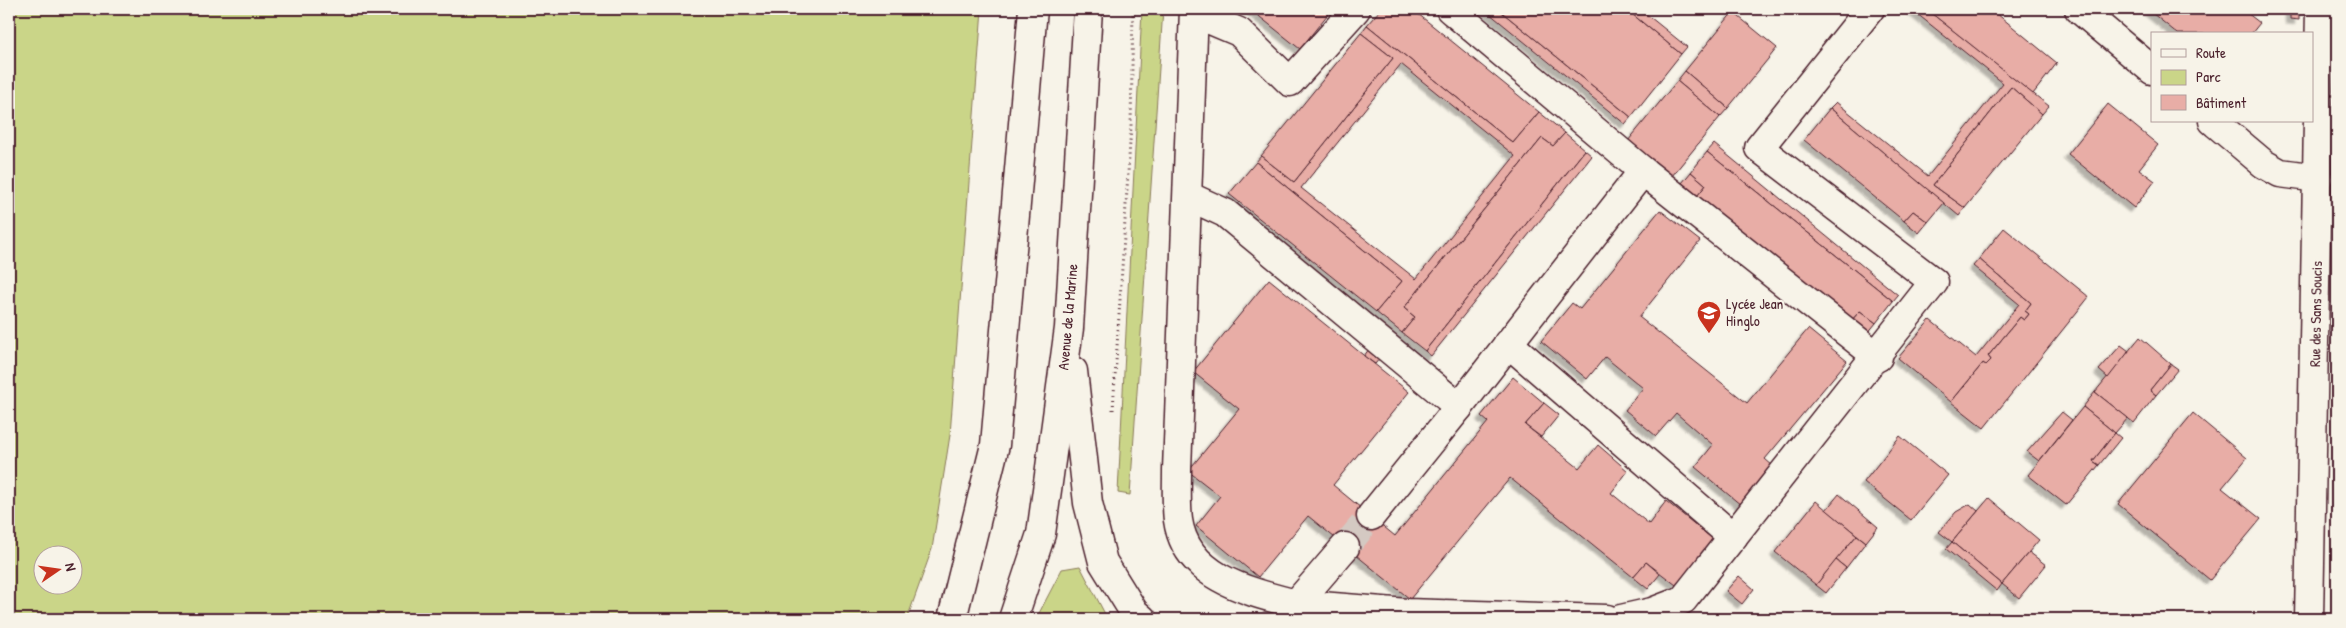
<svg xmlns="http://www.w3.org/2000/svg" width="2346" height="628" viewBox="0 0 2346 628" font-family="'Patrick Hand',sans-serif">
	<style>
		.green { fill: #cad588; stroke: #8a7a5a; fill-rule: evenodd }
		.building { fill: #e8ada6; stroke: #4a1f2b; fill-rule: evenodd; filter: url(#shadow) }
		.lines { fill: none; stroke-linecap: round; stroke-linejoin: round }
		.minor-tunnel { stroke: #d4c9c2; stroke-width: 28; stroke-dasharray: 28 14; stroke-linecap: butt }
		.minor-casing { stroke: #4a1f2b; stroke-width: 31 }
		.major-casing { stroke: #4a1f2b; stroke-width: 31 }
		.path { stroke: #4a1f2b; stroke-width: 3; stroke-dasharray: 1 4; stroke-linecap: butt }
		.minor { stroke: #f7f3e8; stroke-width: 28 }
		.major { stroke: #f7f3e8; stroke-width: 28 }
		.labels { text-anchor: middle; stroke-width: 4.5; stroke-linejoin: round; paint-order: stroke }
		.poi-label { font-size: 15px; fill: #4a1f2b; stroke: #f7f3e8; text-anchor: start }
		.street-label { font-size: 15px; fill: #4a1f2b; stroke: #f7f3e8 }
	</style>
	<defs>
		<filter id="shadow"><feDropShadow dx="-4.5" dy="4.5" stdDeviation="1" flood-color="#0004"/></filter>
	</defs>
	<rect width="100%" height="100%" fill="#f7f3e8"/>
	<filter id="ink" filterUnits="userSpaceOnUse"><feTurbulence type="fractalNoise" baseFrequency=".02" numOctaves="2"/><feDisplacementMap in="SourceGraphic" scale="10" xChannelSelector="R" yChannelSelector="G"/><feConvolveMatrix kernelMatrix="1 2 1 2 8 2 1 2 1" color-interpolation-filters="sRGB"/></filter>
	<g filter="url(#ink)">
		<g class="green">
			<path d="M 9,9 L 982,9 L 950,435 L 932,549 L 907,619 L 9,619 ZM 42,556 L 72,556 L 72,586 L 42,586 Z"/>
			<path d="M 1142,9 L 1163,9 L 1130,495 L 1118,493 Z"/>
			<path d="M 1080,566 L 1105,614 L 1099,619 L 1036,619 L 1062,569 Z"/>
		</g>
		<g class="building">
			<path d="M 1250,9 L 1332,9 L 1300,49 Z"/>
			<path d="M 1381,9 L 1412,9 L 1539,112 L 1513,143 L 1367,25 Z"/>
			<path d="M 1484,9 L 1498,9 L 1631,117 L 1625,124 Z"/>
			<path d="M 1498,9 L 1626,9 L 1681,54 L 1631,117 Z"/>
			<path d="M 1626,9 L 1640,9 L 1687,47 L 1681,54 Z"/>
			<path d="M 1911,9 L 1926,9 L 2049,106 L 2042,114 L 2011,87 L 1933,185 L 1965,208 L 1959,216 L 1830,108 L 1836,102 L 1928,176 L 2003,83 Z"/>
			<path d="M 1926,9 L 1991,9 L 2057,63 L 2033,94 Z"/>
			<path d="M 2147,9 L 2242,9 L 2260,23 L 2251,34 L 2178,34 Z"/>
			<path d="M 2290,9 L 2299,9 L 2299,20 L 2290,19 Z"/>
			<path d="M 1733,12 L 1777,48 L 1728,108 L 1685,71 Z"/>
			<path d="M 1367,25 L 1513,143 L 1539,112 L 1565,133 L 1553,146 L 1542,138 L 1404,308 L 1415,317 L 1402,333 L 1376,312 L 1402,281 L 1256,162 L 1261,156 L 1294,182 L 1393,58 L 1361,33 ZM 1401,64 L 1515,156 L 1416,279 L 1301,188 Z"/>
			<path d="M 1361,33 L 1393,58 L 1294,182 L 1261,156 Z"/>
			<path d="M 1685,71 L 1728,108 L 1720,117 L 1677,81 Z"/>
			<path d="M 1677,81 L 1720,117 L 1672,176 L 1628,141 Z"/>
			<path d="M 2011,87 L 2042,114 L 1965,208 L 1933,185 Z"/>
			<path d="M 2108,104 L 2158,145 L 2139,169 L 2155,181 L 2134,208 L 2068,154 Z"/>
			<path d="M 1830,108 L 1944,203 L 1928,222 L 1913,211 L 1904,221 L 1804,140 Z"/>
			<path d="M 1565,133 L 1585,150 L 1425,351 L 1402,333 L 1415,317 L 1404,308 L 1542,138 L 1553,146 Z"/>
			<path d="M 1714,144 L 1898,295 L 1893,301 L 1707,152 Z"/>
			<path d="M 1585,150 L 1592,156 L 1431,356 L 1425,351 Z"/>
			<path d="M 1707,152 L 1893,301 L 1876,323 L 1860,311 L 1851,321 L 1697,196 L 1706,185 L 1691,172 Z"/>
			<path d="M 1256,162 L 1402,281 L 1376,312 L 1229,194 Z"/>
			<path d="M 1691,172 L 1706,185 L 1697,196 L 1682,183 Z"/>
			<path d="M 1660,210 L 1700,241 L 1639,317 L 1747,403 L 1808,329 L 1847,361 L 1765,459 L 1773,466 L 1741,505 L 1695,467 L 1713,445 L 1676,413 L 1656,436 L 1625,410 L 1643,388 L 1605,357 L 1587,379 L 1541,341 L 1572,303 L 1580,309 Z"/>
			<path d="M 1913,211 L 1928,222 L 1919,233 L 1904,221 Z"/>
			<path d="M 2004,228 L 2089,297 L 1984,428 L 1951,402 L 1983,363 L 1986,365 L 1991,360 L 1988,356 L 2020,317 L 2024,320 L 2029,314 L 2025,311 L 2031,303 L 1979,259 Z"/>
			<path d="M 1979,259 L 2031,303 L 2025,311 L 2029,314 L 2024,320 L 2020,317 L 1988,356 L 1991,360 L 1986,365 L 1983,363 L 1951,402 L 1898,358 L 1930,320 L 1976,357 L 2019,304 L 1973,266 Z"/>
			<path d="M 1269,279 L 1409,392 L 1333,485 L 1395,536 L 1488,422 L 1481,416 L 1513,377 L 1544,403 L 1525,425 L 1579,468 L 1598,445 L 1628,471 L 1611,493 L 1649,524 L 1666,501 L 1714,540 L 1676,585 L 1646,562 L 1633,577 L 1510,478 L 1410,599 L 1308,516 L 1258,577 L 1196,526 L 1220,496 L 1188,471 L 1239,409 L 1193,372 Z"/>
			<path d="M 1860,311 L 1876,323 L 1867,334 L 1851,321 Z"/>
			<path d="M 2140,337 L 2171,364 L 2150,390 L 2156,395 L 2134,423 L 2095,392 Z"/>
			<path d="M 2121,345 L 2129,351 L 2108,378 L 2099,370 Z"/>
			<path d="M 1369,349 L 1380,358 L 1375,364 L 1364,356 Z"/>
			<path d="M 2171,364 L 2178,369 L 2156,395 L 2150,390 Z"/>
			<path d="M 2095,392 L 2128,418 L 2115,433 L 2083,407 Z"/>
			<path d="M 1544,403 L 1559,415 L 1541,437 L 1525,425 Z"/>
			<path d="M 2083,407 L 2115,433 L 2093,461 L 2099,465 L 2066,505 L 2028,475 Z"/>
			<path d="M 2062,412 L 2072,420 L 2039,461 L 2027,452 Z"/>
			<path d="M 2193,413 L 2247,458 L 2222,488 L 2261,519 L 2210,580 L 2118,504 Z"/>
			<path d="M 2115,433 L 2121,438 L 2099,465 L 2093,461 Z"/>
			<path d="M 1900,436 L 1948,475 L 1911,520 L 1864,482 Z"/>
			<path d="M 1839,494 L 1878,527 L 1866,542 L 1826,510 Z"/>
			<path d="M 1989,498 L 2039,540 L 2002,584 L 1952,542 Z"/>
			<path d="M 1816,501 L 1857,535 L 1816,585 L 1775,552 Z"/>
			<path d="M 1970,504 L 1978,511 L 1952,542 L 1939,532 L 1956,512 Z"/>
			<path d="M 1857,535 L 1866,542 L 1846,568 L 1836,560 Z"/>
			<path d="M 1952,542 L 2002,584 L 1997,591 L 1946,549 Z"/>
			<path d="M 2029,552 L 2046,565 L 2019,598 L 2002,584 Z"/>
			<path d="M 1836,560 L 1846,568 L 1826,593 L 1816,585 Z"/>
			<path d="M 1646,562 L 1660,574 L 1648,589 L 1633,577 Z"/>
			<path d="M 1739,576 L 1754,589 L 1742,604 L 1726,591 Z"/>
		</g>
		<g class="lines">
			<path class="minor-tunnel" d="M 1345,547 L 1371,516"/>
			<defs>
				<g id="minor">
					<path d="M 1194,9 L 1177,470 C 1177,487 1176,504 1178,520 C 1186,578 1250,592 1296,604 L 1345,547"/>
					<path d="M 1450,9 L 1643,171 L 1878,357"/>
					<path d="M 2079,9 L 2152,70"/>
					<path d="M 1194,13 L 1239,32 L 1290,82 L 1356,9"/>
					<path d="M 2213,121 L 2264,164 L 2280,173 L 2318,178"/>
					<path d="M 1188,196 L 1225,213 L 1459,407"/>
					<path d="M 1508,343 L 1733,537"/>
					<path d="M 1371,516 L 1459,407 L 1643,171"/>
					<path d="M 1296,604 L 1407,613 L 1607,619"/>
					<path d="M 1621,619 L 1652,612 L 1683,600 L 1934,282 L 1759,148 L 1870,9"/>
					<path d="M 2309,619 L 2320,9"/>
				</g>
				<g id="major">
					<path d="M 1073,371 L 1088,503 L 1103,562 L 1134,612 L 1142,619"/>
					<path d="M 952,619 L 995,445 L 1033,9"/>
					<path d="M 1013,619 L 1041,534 L 1069,328 L 1088,9"/>
				</g>
			</defs>
			<use href="#minor" class="minor-casing"/>
			<use href="#major" class="major-casing"/>
			<path class="path" d="M 1113,410 L 1131,126 L 1133,9"/>
			<use href="#minor" class="minor"/>
			<use href="#major" class="major"/>
		</g>
	</g>
	<defs>
		<symbol id="school-pin" viewBox="-11 -11 22 30"><path d="M0 17L-7.5 6A9.5 9.5 0 1 1 7.5 6Z" fill="#c8321e" stroke="#f7f3e8"/><path d="M0-5L7-2L0 1L-7-2ZM-4 1L0 2.5L4 1V4Q0 6-4 4Z" fill="#fff"/></symbol>
	</defs>
	<g fill-rule="evenodd">
		<use href="#school-pin" x="1695" y="299" width="28" height="38"/>
	</g>
	<g class="labels">
		<g class="poi-label">
			<text x="1726" y="309">Lycée Jean<tspan x="1726" dy="17">Hinglo</tspan></text>
		</g>
		<g class="street-label">
			<text transform="translate(2316 314) rotate(-89)" y="5">Rue des Sans Soucis</text>
			<text transform="translate(1068 317) rotate(-85)" y="5">Avenue de la Marine</text>
		</g>
	</g>
	<rect width="2346" height="628" fill="none" stroke="#f7f3e8" stroke-width="30"/>
	<rect x="15" y="15" width="2316" height="598" fill="none" stroke="#4a1f2b" stroke-width="2" filter="url(#ink)"/>
	<rect x="2151" y="32" width="162" height="90" fill="#f7f3e8" stroke="#b29e9c"/>
	<rect x="2161" y="49" width="25" height="8" fill="#f7f3e8" stroke="#b29e9c"/>
	<text x="2196" y="58" font-size="15" fill="#4a1f2b">Route</text>
	<rect x="2161" y="70" width="25" height="15" fill="#cad588" stroke="#b29e9c"/>
	<text x="2196" y="82" font-size="15" fill="#4a1f2b">Parc</text>
	<rect x="2161" y="95" width="25" height="15" fill="#e8ada6" stroke="#b29e9c"/>
	<text x="2196" y="108" font-size="15" fill="#4a1f2b">Bâtiment</text>
	<g transform="translate(58 570) rotate(77)"><circle r="24" fill="#f7f3e8" stroke="#b29e9c"/>
	<path d="M0-4L9 19L0 12L-9 19Z" fill="#c8321e"/>
	<text y="-8" font-size="14" font-weight="bold" text-anchor="middle" fill="#4a1f2b">N</text>
	</g>
</svg>
